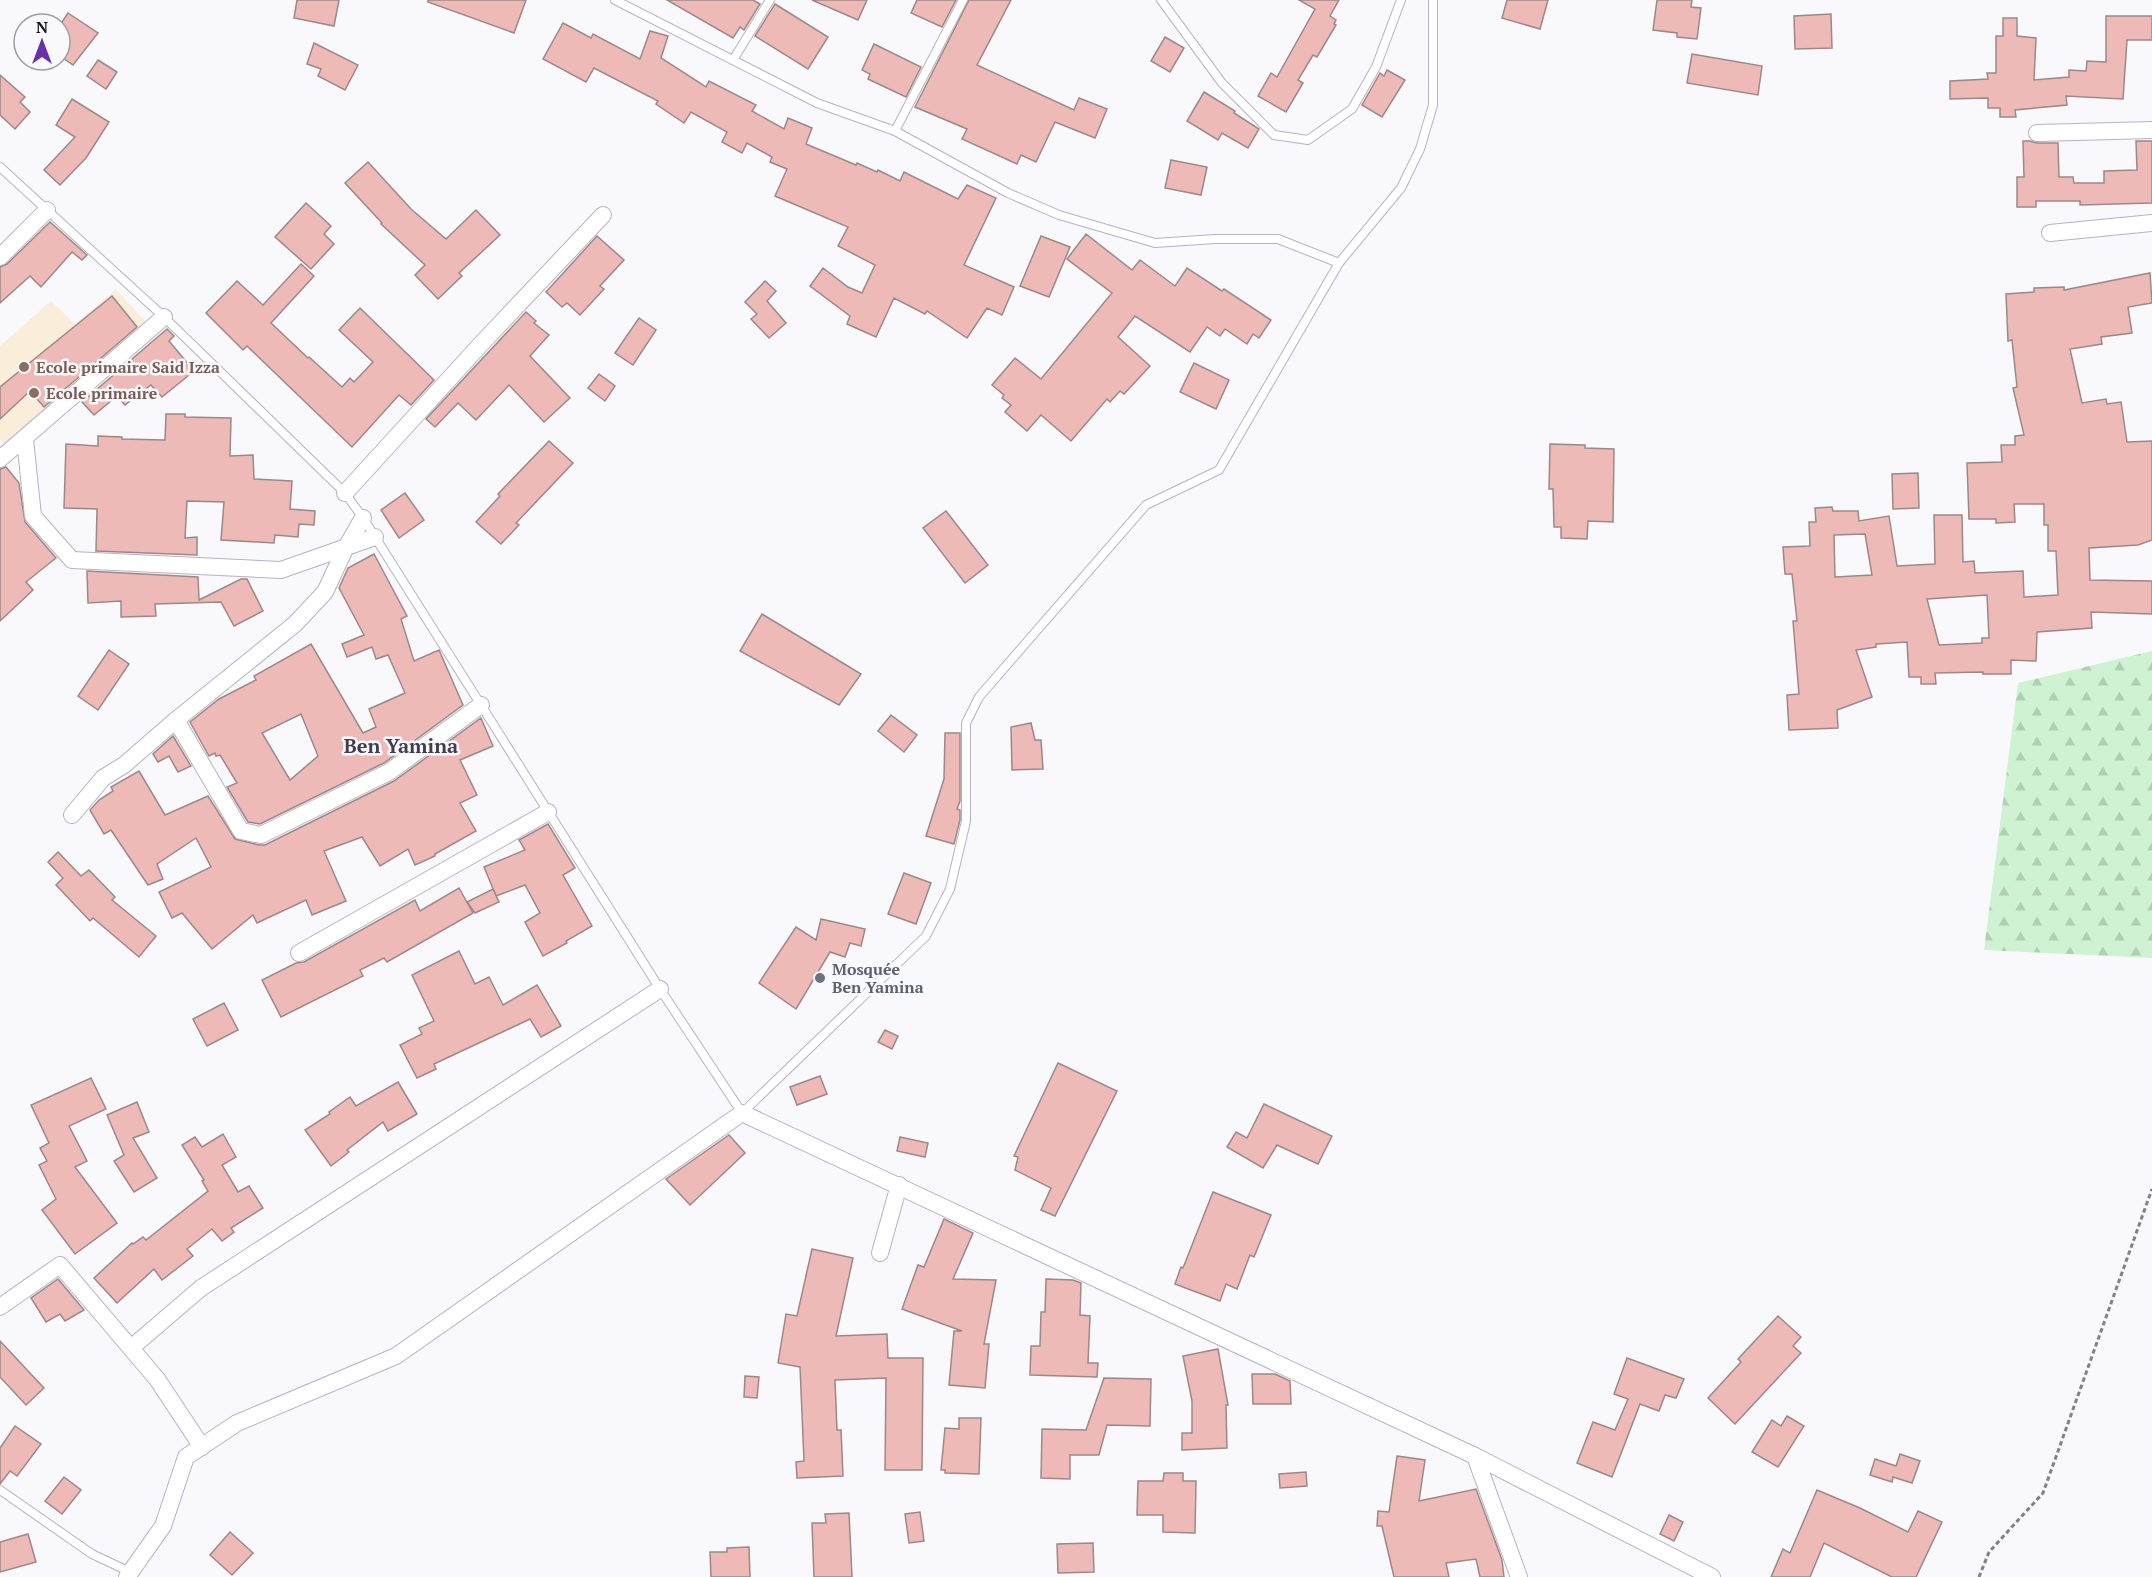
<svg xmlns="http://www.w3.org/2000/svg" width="2152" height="1577" viewBox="0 0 2152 1577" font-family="'PT Serif',serif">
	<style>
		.education { fill: #faedd9 }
		.forest { fill: url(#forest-firs) }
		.building { fill: #edbab8; stroke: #9e8886; stroke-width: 1.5; fill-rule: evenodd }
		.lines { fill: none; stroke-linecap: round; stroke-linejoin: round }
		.service-casing { stroke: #b5b2c6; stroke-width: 10 }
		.minor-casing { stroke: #b5b2c6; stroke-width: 18 }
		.path { stroke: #818187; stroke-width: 3; stroke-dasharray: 4.5 3; stroke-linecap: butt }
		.service { stroke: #fff; stroke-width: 8 }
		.minor { stroke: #fff; stroke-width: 16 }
		.education-dot { fill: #8d6e63; stroke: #f9f9fd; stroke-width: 2 }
		.worship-dot { fill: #6b7280; stroke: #f9f9fd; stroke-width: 2 }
		.labels { text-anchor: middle; stroke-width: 5; stroke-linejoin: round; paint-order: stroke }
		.education-label { font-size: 16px; font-weight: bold; fill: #785e54; stroke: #f9f9fd; text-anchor: start }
		.worship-label { font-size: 16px; font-weight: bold; fill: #5b616d; stroke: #f9f9fd; text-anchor: start }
		.quarter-label { font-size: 20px; font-weight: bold; fill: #403e4e; stroke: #f9f9fd }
	</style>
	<defs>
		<pattern id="forest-firs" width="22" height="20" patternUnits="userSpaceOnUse" patternTransform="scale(1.5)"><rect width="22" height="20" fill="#cef2d2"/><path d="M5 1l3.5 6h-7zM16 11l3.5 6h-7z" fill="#b0cfb4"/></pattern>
	</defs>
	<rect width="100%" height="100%" fill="#f9f9fd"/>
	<path class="education" d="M 116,289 L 150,327 L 4,444 L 0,439 L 0,346 L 51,301 L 75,324 Z"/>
	<path class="forest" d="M 2152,651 L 2152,958 L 1984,950 L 2018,683 Z"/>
	<g class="building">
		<path d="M 297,0 L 339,0 L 334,26 L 294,18 Z"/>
		<path d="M 428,0 L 526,0 L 514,33 L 428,2 Z"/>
		<path d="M 667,0 L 753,0 L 760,4 L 744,30 L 740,27 L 733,38 Z"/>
		<path d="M 812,0 L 867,0 L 858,20 Z"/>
		<path d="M 917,0 L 956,0 L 942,27 L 911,13 Z"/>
		<path d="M 969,0 L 1011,0 L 977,65 L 1074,110 L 1079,98 L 1107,109 L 1095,138 L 1055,122 L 1036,162 L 1021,155 L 1017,164 L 962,139 L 967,129 L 915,107 Z"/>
		<path d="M 1299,0 L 1339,0 L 1330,16 L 1336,20 L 1334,24 L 1336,25 L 1317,57 L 1313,55 L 1298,80 L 1303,83 L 1286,112 L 1258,96 L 1271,73 L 1277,77 L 1315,9 Z"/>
		<path d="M 1507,0 L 1548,0 L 1540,29 L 1502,18 Z"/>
		<path d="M 1657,0 L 1692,0 L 1691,7 L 1701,8 L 1697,39 L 1677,37 L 1677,33 L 1653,30 Z"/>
		<path d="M 775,4 L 828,37 L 808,69 L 755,36 Z"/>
		<path d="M 68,13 L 98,33 L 73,65 L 60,56 L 60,25 Z"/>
		<path d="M 1831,14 L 1832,48 L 1795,49 L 1794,16 Z"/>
		<path d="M 2106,16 L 2152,16 L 2152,40 L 2127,40 L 2123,99 L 2066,96 L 2067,105 L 2015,110 L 2016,117 L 2000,117 L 2000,108 L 1988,108 L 1988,98 L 1950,99 L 1950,81 L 1988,79 L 1987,73 L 1996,73 L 1996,36 L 2003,36 L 2003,18 L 2017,18 L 2017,36 L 2036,38 L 2034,80 L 2069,77 L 2069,70 L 2086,71 L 2087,61 L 2106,62 Z"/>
		<path d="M 563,23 L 591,38 L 593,34 L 640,59 L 650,31 L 668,36 L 661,58 L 706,87 L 709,81 L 756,105 L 752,111 L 784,129 L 788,118 L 812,128 L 806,144 L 856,165 L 857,163 L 877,172 L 878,170 L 900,181 L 904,172 L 958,199 L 967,185 L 996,198 L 964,265 L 1014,287 L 1002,315 L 987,308 L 967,338 L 927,311 L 925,314 L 894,298 L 876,337 L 847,324 L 850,316 L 810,286 L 823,268 L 848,287 L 862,293 L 875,265 L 838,246 L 848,227 L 775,196 L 787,169 L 770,162 L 772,157 L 747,143 L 742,153 L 722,142 L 727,132 L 691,112 L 684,123 L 656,104 L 658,101 L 594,68 L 586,82 L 543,59 Z"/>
		<path d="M 1165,37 L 1184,48 L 1170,72 L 1151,61 Z"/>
		<path d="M 314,43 L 358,65 L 345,90 L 318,76 L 321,69 L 307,64 Z"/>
		<path d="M 874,44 L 921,67 L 906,97 L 868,79 L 870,74 L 862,70 Z"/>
		<path d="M 1692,54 L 1762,66 L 1758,95 L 1687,83 Z"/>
		<path d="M 98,60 L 117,72 L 106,89 L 87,76 Z"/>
		<path d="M 1387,70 L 1405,80 L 1382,117 L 1362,105 L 1380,73 L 1384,76 Z"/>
		<path d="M 0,75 L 25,97 L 20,102 L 30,112 L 15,129 L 0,115 Z"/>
		<path d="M 1204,92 L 1235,111 L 1234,113 L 1259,129 L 1248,148 L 1222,133 L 1218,140 L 1187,121 Z"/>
		<path d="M 72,99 L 109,122 L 86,158 L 60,185 L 44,170 L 75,137 L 56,125 Z"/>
		<path d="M 2023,141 L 2030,141 L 2037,143 L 2058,143 L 2059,177 L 2073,177 L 2074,183 L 2104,183 L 2104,171 L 2137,170 L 2136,141 L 2152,141 L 2152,203 L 2080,205 L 2080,201 L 2036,201 L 2036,207 L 2017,207 L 2017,177 L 2024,177 Z"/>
		<path d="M 1171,160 L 1207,167 L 1201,195 L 1165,188 Z"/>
		<path d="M 368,162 L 411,209 L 446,239 L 476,210 L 500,235 L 459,273 L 462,276 L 438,299 L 415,275 L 425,265 L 381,224 L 382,223 L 345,183 Z"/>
		<path d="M 306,203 L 331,226 L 324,234 L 334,244 L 311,269 L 275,237 Z"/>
		<path d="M 50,222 L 87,255 L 82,260 L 72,252 L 41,287 L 30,276 L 0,303 L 0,267 L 7,264 Z"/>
		<path d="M 1086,234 L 1132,270 L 1140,260 L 1175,286 L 1187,268 L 1222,291 L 1224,289 L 1271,320 L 1259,338 L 1253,334 L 1247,344 L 1225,329 L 1220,336 L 1207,327 L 1190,352 L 1135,316 L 1118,337 L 1150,366 L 1124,394 L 1120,391 L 1110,402 L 1107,399 L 1071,441 L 1041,415 L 1027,431 L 1005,412 L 1011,405 L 1002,398 L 1004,395 L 992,385 L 1015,358 L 1041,379 L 1112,293 L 1067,259 Z"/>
		<path d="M 597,236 L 624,260 L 600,286 L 604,289 L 580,315 L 567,303 L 562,307 L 546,292 Z"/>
		<path d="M 1041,236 L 1070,247 L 1049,297 L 1020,286 Z"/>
		<path d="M 301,264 L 314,276 L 271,323 L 308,358 L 309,357 L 342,387 L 350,378 L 354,382 L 373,362 L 339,330 L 360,308 L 434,380 L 411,405 L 399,395 L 352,447 L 247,346 L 243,350 L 206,313 L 237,281 L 263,305 Z"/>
		<path d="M 2150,273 L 2152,303 L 2128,307 L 2132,333 L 2101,337 L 2102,344 L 2070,349 L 2082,403 L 2106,399 L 2107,404 L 2121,402 L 2127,442 L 2152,441 L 2152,540 L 2138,545 L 2089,548 L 2090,580 L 2152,581 L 2152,614 L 2091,612 L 2092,628 L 2037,632 L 2036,661 L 2011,660 L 2011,674 L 1983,674 L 1983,672 L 1935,673 L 1936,684 L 1921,684 L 1921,677 L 1909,677 L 1907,642 L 1876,644 L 1876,647 L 1856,650 L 1872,697 L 1837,710 L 1838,728 L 1789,730 L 1787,695 L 1799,694 L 1793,621 L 1797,621 L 1792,574 L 1785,574 L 1783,547 L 1810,546 L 1809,522 L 1816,522 L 1815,508 L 1832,507 L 1833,511 L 1858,511 L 1859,521 L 1889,516 L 1897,566 L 1935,564 L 1934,515 L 1962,515 L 1963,562 L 1974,561 L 1975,573 L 2023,571 L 2024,597 L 2058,595 L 2056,551 L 2048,551 L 2048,525 L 2044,525 L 2044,504 L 2014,504 L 2015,522 L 1996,523 L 1996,519 L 1969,519 L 1967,463 L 2002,462 L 2001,445 L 2015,445 L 2015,436 L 2024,435 L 2013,388 L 2017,387 L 2012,340 L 2008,341 L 2006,294 L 2034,292 L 2034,288 L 2064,287 L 2064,290 ZM 1865,534 L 1872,575 L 1835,577 L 1834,535 ZM 1987,595 L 1989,638 L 1982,638 L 1982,643 L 1939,645 L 1927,599 Z"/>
		<path d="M 765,281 L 776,291 L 767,301 L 786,323 L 769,338 L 751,319 L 757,314 L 745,302 Z"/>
		<path d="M 112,296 L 137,327 L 44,407 L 30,391 L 0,419 L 0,387 Z"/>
		<path d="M 526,312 L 536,321 L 534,323 L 549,335 L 530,356 L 570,398 L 544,422 L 509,385 L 476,420 L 458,403 L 435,427 L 426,419 Z"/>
		<path d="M 639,318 L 656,330 L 633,365 L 615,353 Z"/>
		<path d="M 167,329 L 174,336 L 169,341 L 194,371 L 162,397 L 151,385 L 125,405 L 117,396 L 94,415 L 82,402 Z"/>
		<path d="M 1194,363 L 1229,380 L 1216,409 L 1180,392 Z"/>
		<path d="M 599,374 L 615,386 L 605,401 L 588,388 Z"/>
		<path d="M 166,414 L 185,414 L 185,417 L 231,418 L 230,456 L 253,455 L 254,479 L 292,481 L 290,509 L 315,511 L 314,525 L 299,524 L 298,537 L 275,535 L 274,543 L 221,540 L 224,502 L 187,501 L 185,538 L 197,537 L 197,555 L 96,551 L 97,509 L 64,508 L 66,444 L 98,446 L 98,436 L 122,437 L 122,439 L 165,440 Z"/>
		<path d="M 549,441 L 573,463 L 516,523 L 519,525 L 501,544 L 476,522 L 500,496 L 498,494 Z"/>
		<path d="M 1550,444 L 1585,445 L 1585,448 L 1614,449 L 1613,522 L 1588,521 L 1587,539 L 1561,538 L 1561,527 L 1554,527 L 1553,489 L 1549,489 Z"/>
		<path d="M 6,467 L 19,483 L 25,522 L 56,558 L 26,582 L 33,590 L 0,621 L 0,469 Z"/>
		<path d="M 1918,473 L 1919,508 L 1893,509 L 1892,474 Z"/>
		<path d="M 405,493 L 424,520 L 399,538 L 381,510 Z"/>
		<path d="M 946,511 L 988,565 L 965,583 L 923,528 Z"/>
		<path d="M 374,554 L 407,616 L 401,619 L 414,661 L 439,650 L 463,705 L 384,763 L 260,824 L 248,822 L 227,787 L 237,783 L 220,755 L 216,756 L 215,753 L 209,756 L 190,722 L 219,699 L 256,680 L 254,676 L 311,644 L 363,733 L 376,727 L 369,709 L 405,693 L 388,655 L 376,659 L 372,647 L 347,657 L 342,644 L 364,635 L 339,588 L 348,568 ZM 301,714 L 318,756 L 290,780 L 262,733 Z"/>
		<path d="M 87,571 L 198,577 L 199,600 L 241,579 L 247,579 L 263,611 L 234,626 L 221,602 L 155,604 L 156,616 L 121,617 L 121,601 L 88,603 Z"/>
		<path d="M 762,614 L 861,674 L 839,705 L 740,651 Z"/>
		<path d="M 109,650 L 129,664 L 98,710 L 78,696 Z"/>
		<path d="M 891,715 L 917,735 L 904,752 L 878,731 Z"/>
		<path d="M 481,718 L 493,746 L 460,760 L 477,795 L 460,803 L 476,831 L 435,854 L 435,856 L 415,865 L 408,849 L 380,866 L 362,837 L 324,851 L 346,901 L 312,915 L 306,900 L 257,923 L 253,915 L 212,949 L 182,913 L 172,918 L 159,892 L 211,867 L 196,838 L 157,864 L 163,879 L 148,885 L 111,830 L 104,834 L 90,810 L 99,800 L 113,791 L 111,787 L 139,771 L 165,815 L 208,796 L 235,839 L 259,845 L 265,845 L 394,781 Z"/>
		<path d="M 1031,723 L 1035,740 L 1041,740 L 1043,769 L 1012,770 L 1011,727 Z"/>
		<path d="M 945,733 L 960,733 L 960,801 L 957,809 L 960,810 L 960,820 L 954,844 L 926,836 L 944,779 Z"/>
		<path d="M 173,736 L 191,766 L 178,772 L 169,756 L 158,762 L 153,754 Z"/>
		<path d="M 548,824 L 575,868 L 563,875 L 592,926 L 566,941 L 567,943 L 543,956 L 525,922 L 540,913 L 525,885 L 496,896 L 484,867 L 525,850 L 519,840 Z"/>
		<path d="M 58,852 L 81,876 L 89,870 L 115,897 L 112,900 L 156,936 L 139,957 L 93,918 L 90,921 L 56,885 L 63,878 L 48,862 Z"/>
		<path d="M 904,873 L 931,883 L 916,924 L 888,914 Z"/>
		<path d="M 459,888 L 473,913 L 387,962 L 384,958 L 360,970 L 363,976 L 281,1017 L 262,980 L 296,963 L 304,962 L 415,900 L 420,911 Z"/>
		<path d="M 493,889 L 499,902 L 475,913 L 467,902 Z"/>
		<path d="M 821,919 L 865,929 L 861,946 L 850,943 L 845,957 L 830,952 L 796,1009 L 759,983 L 796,927 L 816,940 Z"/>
		<path d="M 459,951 L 475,984 L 489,977 L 503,1005 L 537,985 L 561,1026 L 541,1037 L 530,1019 L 434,1064 L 436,1069 L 417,1078 L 400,1045 L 422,1034 L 419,1028 L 434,1021 L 412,975 Z"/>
		<path d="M 224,1003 L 238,1030 L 207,1046 L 193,1019 Z"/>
		<path d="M 885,1030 L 898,1036 L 892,1049 L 878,1042 Z"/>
		<path d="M 1058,1063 L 1117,1091 L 1055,1216 L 1041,1210 L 1051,1188 L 1015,1170 L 1018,1157 L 1014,1156 Z"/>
		<path d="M 820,1076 L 827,1094 L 797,1105 L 790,1087 Z"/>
		<path d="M 91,1078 L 106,1109 L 69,1126 L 87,1161 L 75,1167 L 117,1223 L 75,1254 L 42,1210 L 56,1199 L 39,1165 L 47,1161 L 40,1148 L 49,1143 L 31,1105 Z"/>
		<path d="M 398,1082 L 417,1114 L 388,1131 L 383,1122 L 347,1150 L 349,1152 L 331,1166 L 305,1130 L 330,1114 L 329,1112 L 350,1097 L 356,1106 Z"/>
		<path d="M 137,1102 L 149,1132 L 133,1138 L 157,1178 L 134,1192 L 114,1161 L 124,1155 L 107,1115 Z"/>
		<path d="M 1264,1104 L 1332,1136 L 1318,1164 L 1277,1145 L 1263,1168 L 1227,1147 L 1236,1132 L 1247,1138 Z"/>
		<path d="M 223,1134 L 236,1157 L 222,1165 L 238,1192 L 249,1186 L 263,1208 L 231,1228 L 234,1232 L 222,1241 L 212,1229 L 187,1249 L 193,1256 L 162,1280 L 154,1269 L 117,1303 L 94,1278 L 132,1243 L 133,1244 L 143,1237 L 146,1240 L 208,1191 L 202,1181 L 204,1180 L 182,1145 L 195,1137 L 202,1147 Z"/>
		<path d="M 729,1135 L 745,1153 L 690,1205 L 666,1179 Z"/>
		<path d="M 900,1137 L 928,1143 L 925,1157 L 897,1151 Z"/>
		<path d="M 1213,1192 L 1271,1215 L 1254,1257 L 1250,1255 L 1237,1289 L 1226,1284 L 1220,1301 L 1175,1284 L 1181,1267 L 1183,1268 Z"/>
		<path d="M 944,1219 L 973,1233 L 953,1279 L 996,1280 L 984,1344 L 989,1344 L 985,1388 L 949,1385 L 954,1331 L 962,1331 L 902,1309 L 918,1265 L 924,1267 Z"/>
		<path d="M 812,1249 L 853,1258 L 836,1336 L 887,1334 L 888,1358 L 923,1358 L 922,1470 L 885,1470 L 886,1378 L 835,1380 L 837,1430 L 841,1430 L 843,1476 L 797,1478 L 796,1462 L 804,1461 L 800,1367 L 778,1363 L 786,1314 L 797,1316 Z"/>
		<path d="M 58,1279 L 84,1310 L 65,1321 L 60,1314 L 46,1322 L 31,1298 Z"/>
		<path d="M 1046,1279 L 1073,1280 L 1081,1283 L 1080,1315 L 1090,1316 L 1088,1363 L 1098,1363 L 1097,1377 L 1030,1375 L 1031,1346 L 1040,1346 L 1041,1312 L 1045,1312 Z"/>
		<path d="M 1778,1316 L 1801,1337 L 1793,1346 L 1801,1353 L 1735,1424 L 1708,1398 L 1741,1362 L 1738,1359 Z"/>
		<path d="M 0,1341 L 44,1388 L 26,1405 L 0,1377 Z"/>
		<path d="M 1218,1349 L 1228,1405 L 1226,1405 L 1227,1448 L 1182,1450 L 1182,1433 L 1192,1433 L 1192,1401 L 1183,1356 Z"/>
		<path d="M 1627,1358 L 1684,1379 L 1676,1398 L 1665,1395 L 1659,1411 L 1640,1404 L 1612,1477 L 1577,1463 L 1593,1422 L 1615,1430 L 1628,1399 L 1614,1394 Z"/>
		<path d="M 1252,1374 L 1275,1374 L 1290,1381 L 1291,1404 L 1253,1404 Z"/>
		<path d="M 745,1376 L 759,1377 L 757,1398 L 744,1397 Z"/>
		<path d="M 1104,1378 L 1151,1379 L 1150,1426 L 1107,1425 L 1099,1455 L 1070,1455 L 1070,1479 L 1041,1478 L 1042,1429 L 1086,1430 Z"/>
		<path d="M 1787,1416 L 1804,1426 L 1778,1467 L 1752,1452 L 1772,1420 L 1781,1426 Z"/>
		<path d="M 959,1418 L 981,1418 L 979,1474 L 945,1473 L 945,1470 L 941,1470 L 945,1428 L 959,1429 Z"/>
		<path d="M 15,1426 L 41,1444 L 17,1476 L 10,1471 L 0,1484 L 0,1448 Z"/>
		<path d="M 1900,1454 L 1920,1461 L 1912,1483 L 1893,1477 L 1892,1482 L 1870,1475 L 1875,1459 L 1896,1466 Z"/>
		<path d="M 1397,1456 L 1425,1460 L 1419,1501 L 1476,1489 L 1502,1560 L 1504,1577 L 1480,1577 L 1476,1559 L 1446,1563 L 1449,1577 L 1394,1577 L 1382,1526 L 1377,1526 L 1378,1511 L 1389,1512 Z"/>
		<path d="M 1306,1472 L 1307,1486 L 1280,1488 L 1279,1474 Z"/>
		<path d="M 1164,1473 L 1183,1473 L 1183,1481 L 1196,1481 L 1195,1533 L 1163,1532 L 1163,1515 L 1137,1515 L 1138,1481 L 1163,1481 Z"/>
		<path d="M 64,1477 L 81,1490 L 62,1514 L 45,1501 Z"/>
		<path d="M 1817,1490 L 1860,1508 L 1908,1532 L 1918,1511 L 1942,1522 L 1916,1577 L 1892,1577 L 1824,1543 L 1810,1577 L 1771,1577 L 1783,1549 L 1790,1553 Z"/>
		<path d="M 920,1512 L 924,1541 L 909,1543 L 905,1514 Z"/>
		<path d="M 849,1513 L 852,1577 L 814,1577 L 812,1523 L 826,1523 L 825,1514 Z"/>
		<path d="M 1669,1515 L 1683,1522 L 1674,1541 L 1660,1534 Z"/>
		<path d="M 230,1532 L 253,1553 L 232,1575 L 210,1555 Z"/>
		<path d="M 28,1534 L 36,1562 L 0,1572 L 0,1542 Z"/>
		<path d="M 1093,1543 L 1094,1572 L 1058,1573 L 1057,1544 Z"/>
		<path d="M 749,1547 L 750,1577 L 711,1577 L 710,1552 L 727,1552 L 727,1548 Z"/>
	</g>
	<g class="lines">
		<defs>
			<g id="service">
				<path d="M 615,0 L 817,103 L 895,131 L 1008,193 L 1059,215 L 1155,243 L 1215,239 L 1278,239 L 1339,263"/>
				<path d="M 1161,0 L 1222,83 L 1274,135 L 1308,140 L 1352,109 L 1376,67 L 1401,0"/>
				<path d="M 733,60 L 770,0"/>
				<path d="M 895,131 L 963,0"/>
				<path d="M 0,167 L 164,317 L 345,493 L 363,518 L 660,989 L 742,1113 L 926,936 L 950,889 L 966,821 L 966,723 L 979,697 L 1146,505 L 1219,470 L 1339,263 L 1401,188 L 1420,149 L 1433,105 L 1433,0"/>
				<path d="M 0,1490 L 92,1554 L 130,1572"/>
			</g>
			<g id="minor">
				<path d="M 2037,133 L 2152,130"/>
				<path d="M 2050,233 L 2152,223"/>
				<path d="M 0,257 L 47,210"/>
				<path d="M 25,439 L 33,516 L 72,560 L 281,570 L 375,537"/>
				<path d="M 0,459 L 164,317"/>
				<path d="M 345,493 L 481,344 L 603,215"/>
				<path d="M 176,720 L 241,831 L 261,835 L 389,772 L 481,705"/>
				<path d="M 72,815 L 103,778 L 124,765 L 176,720 L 295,624 L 325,592 L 345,549 L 363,518"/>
				<path d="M 299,953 L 548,812"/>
				<path d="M 880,1253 L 899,1185"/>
				<path d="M 0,1307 L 60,1265 L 157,1379 L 202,1447"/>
				<path d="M 131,1348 L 201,1288 L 660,989"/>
				<path d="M 1475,1456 L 1519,1577"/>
				<path d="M 127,1577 L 163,1526 L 186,1457 L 237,1423 L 396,1356 L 742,1113 L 1475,1456 L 1712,1577"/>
			</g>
		</defs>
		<use href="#service" class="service-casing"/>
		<use href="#minor" class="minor-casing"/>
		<path class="path" d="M 1979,1577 L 1989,1552 L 2043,1493 L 2152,1189"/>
		<use href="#service" class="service"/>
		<use href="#minor" class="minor"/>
	</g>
	<g class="education-dot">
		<circle cx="24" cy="367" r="6"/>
		<circle cx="34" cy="393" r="6"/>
	</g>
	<circle class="worship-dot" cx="820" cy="978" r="6"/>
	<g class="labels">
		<g class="education-label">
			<text x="36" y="373">Ecole primaire Said Izza</text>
			<text x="46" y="399">Ecole primaire</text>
		</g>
		<g class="worship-label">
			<text x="832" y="975">Mosquée<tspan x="832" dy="18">Ben Yamina</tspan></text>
		</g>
		<g class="quarter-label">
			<text x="401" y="753">Ben Yamina</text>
		</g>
	</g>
	<g transform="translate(42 42)"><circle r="28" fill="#f9f9fd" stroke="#9e9da3" stroke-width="1.5"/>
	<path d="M0-4.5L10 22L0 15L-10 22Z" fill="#6732a8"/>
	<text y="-9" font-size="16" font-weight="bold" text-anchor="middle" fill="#15141b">N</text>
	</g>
</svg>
